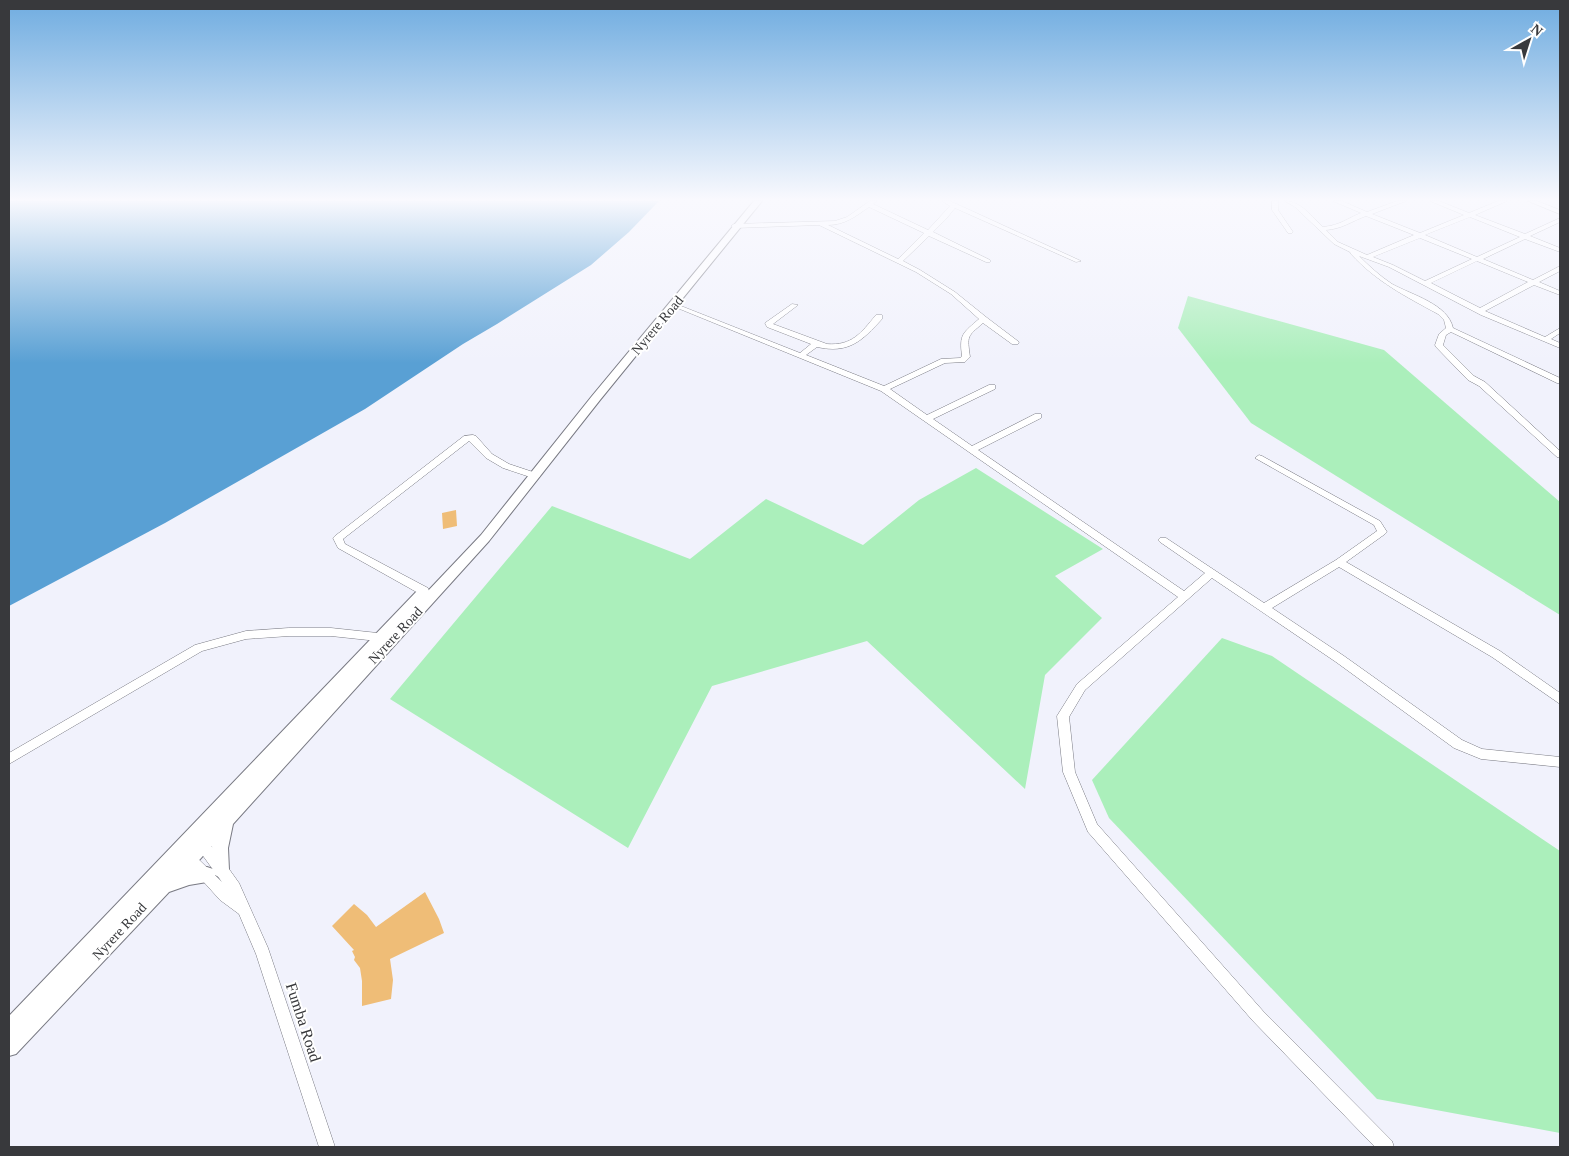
<svg xmlns="http://www.w3.org/2000/svg" width="1569" height="1156" viewBox="0 0 1569 1156" font-family="Georgia,serif">
	<style>
		.green { fill: #abefbb }
		.water { fill: #59a0d4 }
		.building { fill: #efbd77 }
		.lines { fill: none; stroke-linecap: round; stroke-linejoin: round }
		.minor-casing { stroke: #797a83; stroke-width: 1 }
		.major-casing { stroke: #797a83; stroke-width: 2 }
		.minor { fill: #fff; fill-rule: evenodd }
		.major { fill: #fff; fill-rule: evenodd }
		.labels { text-anchor: middle; stroke-width: 4; stroke-linejoin: round; paint-order: stroke }
		.street-label { font-size: 14px; fill: #38393c; stroke: #fff }
		.near-street-label { font-size: 16px; fill: #38393c; stroke: #fff }
	</style>
	<rect width="100%" height="100%" fill="#f1f2fc"/>
	<g class="green">
		<path d="M 1188,296 L 1384,350 L 1560,502 L 1560,615 L 1251,423 L 1178,328 Z"/>
		<path d="M 976,468 L 1103,549 L 1055,576 L 1102,618 L 1045,675 L 1025,789 L 867,641 L 712,686 L 628,848 L 390,699 L 552,506 L 690,559 L 766,499 L 863,545 L 919,500 Z"/>
		<path d="M 1222,638 L 1272,656 L 1560,851 L 1560,1133 L 1377,1099 L 1109,818 L 1092,780 Z"/>
	</g>
	<path class="water" d="M 9,201 L 659,201 L 629,232 L 591,265 L 497,324 L 463,344 L 365,409 L 165,523 L 9,606 Z"/>
	<g class="building">
		<path d="M 456,510 L 457,526 L 443,529 L 442,513 Z"/>
		<path d="M 425,892 L 439,919 L 444,933 L 390,959 L 393,980 L 391,999 L 362,1006 L 362,981 L 360,968 L 354,960 L 355,957 L 352,951 L 354,950 L 332,926 L 354,904 L 367,915 L 376,927 Z"/>
	</g>
	<g class="lines">
		<defs>
			<g id="minor">
				<path d="M 870,201 L 877,201 L 873,204 L 928,230 L 950,206 L 942,201 L 950,201 L 1081,261 L 1076,262 L 955,208 L 946,219 L 933,232 L 990,260 L 990,262 L 986,262 L 929,236 L 903,261 L 920,270 L 955,292 L 986,317 L 1019,342 L 1018,344 L 1012,344 L 983,323 C 967,337 967,335 970,357 L 965,362 L 945,363 L 890,389 L 927,415 L 989,385 L 995,385 L 995,389 L 933,419 L 972,446 L 1035,414 L 1041,414 L 1041,418 L 978,450 L 1184,591 L 1205,573 L 1160,542 L 1158,540 L 1160,538 L 1166,538 L 1264,603 L 1336,560 L 1377,531 L 1374,525 L 1255,458 L 1259,455 L 1262,456 L 1380,521 L 1387,532 L 1385,534 L 1346,562 L 1500,651 L 1560,693 L 1560,704 L 1492,657 L 1339,567 L 1272,608 L 1344,656 L 1462,740 L 1482,749 L 1560,757 L 1560,767 L 1481,759 L 1454,748 L 1336,662 L 1212,578 L 1085,690 L 1069,717 L 1075,772 L 1097,824 L 1263,1011 L 1392,1141 L 1394,1147 L 1375,1147 L 1253,1021 L 1088,832 L 1063,772 L 1057,716 L 1077,684 L 1178,597 L 881,391 L 670,305 L 676,304 L 800,353 L 811,344 L 767,327 L 765,323 L 792,304 L 798,305 L 773,324 L 827,344 C 852,346 861,333 876,315 L 882,315 L 882,319 C 862,341 849,354 817,347 L 806,355 L 884,386 L 941,359 L 960,358 L 962,356 C 959,334 963,333 979,319 L 951,294 L 916,272 L 819,225 L 734,228 L 731,226 L 734,224 L 835,221 L 847,217 ZM 869,207 L 924,233 L 898,259 L 828,225 C 845,225 856,216 869,207 Z"/>
				<path d="M 1272,201 L 1278,201 L 1278,210 L 1293,232 L 1292,233 L 1288,233 L 1272,210 Z"/>
				<path d="M 1285,201 C 1301,201 1312,217 1323,227 C 1341,225 1346,219 1361,213 L 1333,201 L 1342,201 L 1367,212 L 1397,201 L 1406,201 L 1372,214 L 1420,233 L 1464,215 L 1430,201 L 1439,201 L 1469,213 L 1498,201 L 1507,201 L 1475,215 L 1525,234 L 1560,218 L 1560,222 L 1530,236 L 1560,248 L 1560,252 L 1525,239 L 1483,259 L 1533,280 L 1560,266 L 1560,271 L 1539,282 L 1560,291 L 1560,295 L 1534,285 L 1485,311 L 1545,337 L 1560,328 L 1560,333 L 1551,339 L 1560,343 L 1560,348 L 1481,315 L 1389,267 L 1359,256 C 1369,266 1380,276 1392,284 C 1412,295 1448,304 1453,328 L 1560,378 L 1560,383 L 1557,383 L 1451,332 L 1446,335 L 1443,345 L 1474,376 L 1485,382 L 1560,451 L 1560,458 L 1557,457 L 1479,386 L 1468,380 L 1436,347 L 1435,345 L 1439,334 L 1446,328 L 1444,320 L 1438,314 C 1405,296 1377,282 1351,254 L 1350,252 L 1334,244 L 1295,207 ZM 1366,216 L 1414,235 L 1367,255 L 1338,242 L 1326,230 C 1342,229 1352,221 1366,216 ZM 1470,217 L 1520,237 L 1477,257 L 1425,235 ZM 1420,238 L 1472,259 L 1425,281 L 1393,265 L 1373,257 ZM 1477,261 L 1528,282 L 1480,308 L 1431,283 Z"/>
				<path d="M 1528,201 L 1537,201 L 1560,210 L 1560,214 Z"/>
				<path d="M 473,435 L 476,436 L 492,454 L 509,464 L 539,474 L 540,476 L 536,479 L 503,468 L 486,458 L 469,441 L 343,539 L 345,544 L 428,588 L 429,591 L 428,594 L 420,594 L 338,548 L 333,538 L 335,536 L 464,436 Z"/>
				<path d="M 289,628 L 331,628 L 387,634 L 391,635 L 392,638 L 391,641 L 387,642 L 331,636 L 289,636 L 246,639 L 202,651 L 9,764 L 9,753 L 195,645 L 246,631 Z"/>
				<path d="M 199,836 L 204,838 L 219,855 L 239,883 L 268,948 L 335,1147 L 319,1147 L 256,954 L 239,914 L 220,900 L 202,880 L 181,860 L 179,856 L 181,852 L 186,850 L 191,852 L 222,882 L 193,842 L 194,838 Z"/>
			</g>
			<path id="major" d="M 754,201 L 762,201 L 600,400 L 489,541 L 233,824 L 228,848 L 229,870 L 227,876 L 221,878 L 215,875 L 213,881 L 189,885 L 169,892 L 16,1054 L 9,1056 L 9,1016 L 416,592 L 421,590 L 426,593 L 481,535 L 592,396 ZM 212,846 L 213,869 L 207,867 L 191,869 Z"/>
		</defs>
		<use href="#minor" class="minor-casing"/>
		<use href="#major" class="major-casing"/>
		<use href="#minor" class="minor"/>
		<use href="#major" class="major"/>
	</g>
	<linearGradient id="sky" x2="0" y2="1"><stop stop-color="#6face0"/><stop offset="0.55" stop-color="#f9f9fe"/><stop offset="1" stop-color="#f9f9fe" stop-opacity="0"/></linearGradient>
	<rect width="1569" height="363" fill="url(#sky)"/>
	<g class="labels">
		<g class="street-label">
			<text transform="translate(657 325) rotate(-50)" y="5">Nyrere Road</text>
			<text transform="translate(395 635) rotate(-47)" y="5">Nyrere Road</text>
			<text transform="translate(119 931) rotate(-47)" y="5">Nyrere Road</text>
		</g>
		<g class="near-street-label">
			<text transform="translate(304 1022) rotate(72)" y="6">Fumba Road</text>
		</g>
	</g>
	<rect width="1569" height="1156" fill="none" stroke="#38393c" stroke-width="20"/>
	<g transform="translate(1529 40) rotate(39)" stroke="#ffffff" stroke-width="4" paint-order="stroke">
	<path d="M0-4L9 19L0 12L-9 19Z" fill="#38393c"/>
	<text y="-8" font-size="14" font-weight="bold" text-anchor="middle" fill="#38393c">N</text>
	</g>
</svg>
